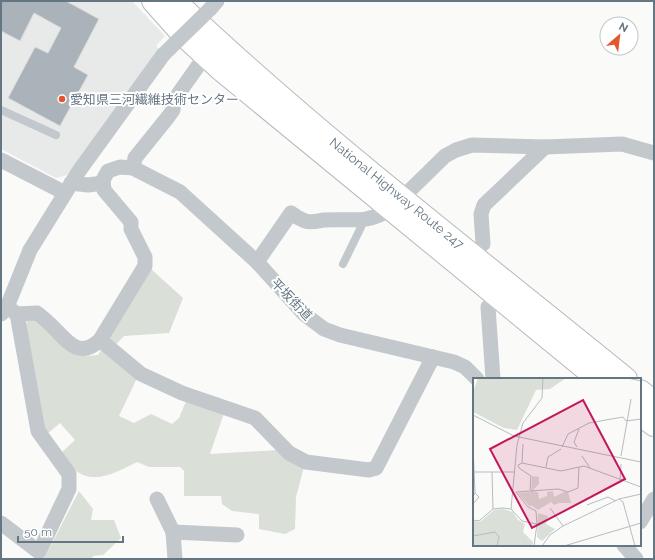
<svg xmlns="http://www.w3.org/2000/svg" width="655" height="560" viewBox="0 0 655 560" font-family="Raleway,'Noto Sans JP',sans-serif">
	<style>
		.built { fill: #e8e9e9 }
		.green { fill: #dadfd7 }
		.building { fill: #aab3b9; stroke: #dcdcda }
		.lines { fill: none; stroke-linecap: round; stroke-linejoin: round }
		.trunk-casing { stroke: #b4b9bd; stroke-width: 24 }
		.service { stroke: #c3c8cc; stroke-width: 8 }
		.minor { stroke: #c3c8cc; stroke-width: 15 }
		.trunk { stroke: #fff; stroke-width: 22 }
		.minor-bridge { stroke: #c3c8cc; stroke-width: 15 }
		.poi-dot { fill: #e4572e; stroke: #fff; stroke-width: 1.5 }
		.labels { text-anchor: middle; stroke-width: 4; stroke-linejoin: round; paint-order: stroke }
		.poi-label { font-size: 13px; fill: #657683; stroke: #fff; text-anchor: start }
		.street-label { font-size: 13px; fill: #657683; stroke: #fff }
		.inset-road { fill: none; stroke: #b5bdc2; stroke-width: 1 }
		.view { fill: #c2185b; fill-opacity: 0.15; stroke: #c2185b; stroke-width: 2 }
		.inset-edge { fill: none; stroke: #657683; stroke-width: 2 }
	</style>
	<rect width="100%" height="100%" fill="#fafaf8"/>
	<path class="built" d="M 1,1 L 132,1 L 165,36 L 156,46 L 159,49 L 68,175 L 56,178 L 1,149 Z"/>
	<g class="green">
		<path d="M 151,269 L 183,298 L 169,333 L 124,336 L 109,352 L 138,376 L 119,416 L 134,423 L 151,414 L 172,424 L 179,418 L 187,399 L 224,413 L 210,454 L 279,450 L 304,467 L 296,497 L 295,529 L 285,534 L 259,529 L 259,514 L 232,511 L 222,504 L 221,496 L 184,496 L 184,471 L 180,467 L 149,467 L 137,462 C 118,471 95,486 75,470 C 70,467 66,457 62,452 L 75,440 L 60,423 L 47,434 L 41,420 L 26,325 L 27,321 L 37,319 L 72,352 L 86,356 L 98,355 Z"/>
		<path d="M 79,491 L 93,509 L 91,520 L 114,520 L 121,538 L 103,555 L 93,556 L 92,559 L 44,559 Z"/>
	</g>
	<path class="building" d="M 1,1 L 66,1 L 99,19 L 74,67 L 88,75 L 60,126 L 8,98 L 35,47 L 48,53 L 61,28 L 34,13 L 20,41 L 1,31 Z"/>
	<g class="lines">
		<defs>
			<g id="trunk">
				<path d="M 153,1 L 185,37 L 220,69 L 598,379"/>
				<path d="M 175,1 C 317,136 474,255 626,379"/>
				<path d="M 640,391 L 654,402"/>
				<path d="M 640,414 L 654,425"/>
			</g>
		</defs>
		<use href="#trunk" class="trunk-casing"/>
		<g class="service">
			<path d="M 1,110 L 56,135"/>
			<path d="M 343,264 L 364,221"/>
		</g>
		<g class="minor">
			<path d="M 210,9 L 217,1"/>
			<path d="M 1,160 L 65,193"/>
			<path d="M 133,168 L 135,158 L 168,117 L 173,110 L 174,100 L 198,66"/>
			<path d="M 71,183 L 88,185 L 103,183"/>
			<path d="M 402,198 L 445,156 L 456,150 L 472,145 L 545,147 L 622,144 L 654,153"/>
			<path d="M 483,244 L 481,214 L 484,205 L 545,147"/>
			<path d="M 257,262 L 291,213 C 295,216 300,219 305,221 C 312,223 317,221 324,220 C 351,218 365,225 391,209"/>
			<path d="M 7,307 L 17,314 L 37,313 C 44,318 50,324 56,330 C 69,344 81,358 100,340 L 145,266 L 145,257 L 131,229 L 131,222 L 104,190 L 103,180 L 108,171 L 120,167 L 133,168 L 180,192 L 257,262 L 304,314 L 324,329 L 340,335 L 454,362 L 465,367 L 477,379"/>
			<path d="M 488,307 L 493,379"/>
			<path d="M 1,314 L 7,307 L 30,250 L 79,171 L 163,55"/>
			<path d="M 100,340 L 141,374 L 182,393 L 255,418 L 289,453 L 306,462 L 369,470 L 376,468 L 433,357"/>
			<path d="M 157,499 L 173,532 L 175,559"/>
			<path d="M 640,522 L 654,499"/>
			<path d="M 1,523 L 39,552 L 69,489 L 69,474 L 38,431 L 17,314"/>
			<path d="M 173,532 L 237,535"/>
			<path d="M 624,545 L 636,559"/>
		</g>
		<use href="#trunk" class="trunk"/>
		<path class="minor-bridge" d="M 163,55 L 210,9"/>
	</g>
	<circle class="poi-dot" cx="62" cy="99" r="4"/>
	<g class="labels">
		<g class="poi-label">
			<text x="70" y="104">愛知県三河繊維技術センター</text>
		</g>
		<g class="street-label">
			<text transform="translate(397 193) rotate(39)" y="5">National Highway Route 247</text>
			<text transform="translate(292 299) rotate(46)" y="5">平坂街道</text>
		</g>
	</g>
	<g transform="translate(473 378)">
		<rect width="168" height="168" fill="#fafaf8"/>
		<path d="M 5,0 L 93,0 L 77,11 L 63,12 L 44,52 L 31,50 L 0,34 L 0,14 ZM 59,98 L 66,99 L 66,106 L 59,113 L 65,114 L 66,121 L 74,118 L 74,114 L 80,113 L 81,119 L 91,114 L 95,114 L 98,125 L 86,125 L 81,127 L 78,124 L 65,132 L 58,127 L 57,129 L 45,115 L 58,114 ZM 30,131 L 40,134 L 45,142 L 52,146 L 50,154 L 60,164 L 59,168 L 0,168 L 0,143 L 7,144 L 21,132 ZM 65,135 L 75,138 L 73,146 L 82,151 L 69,163 L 64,159 Z" fill="#dadfd7"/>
		<path class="inset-road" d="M 155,0 L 168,3M 0,37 L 41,58 L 168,84M 0,68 L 2,115 L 0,118M 89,69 L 95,56 L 116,45 L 150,39 L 153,43 L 168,41M 104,69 L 101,64 L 106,51M 109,78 L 117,90M 148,78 L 158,21M 49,85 L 88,93 L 111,88 L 168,109M 49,85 L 45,87 L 46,90 L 58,98 L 57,112M 49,85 L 50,66M 73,89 L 75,79 L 88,71M 0,94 L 41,94M 19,94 L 20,131M 147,102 L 148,86M 43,114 L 85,111 L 95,114 L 105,110 L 106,89M 146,121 L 150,124 L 162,168M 0,126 L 6,119 L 2,115M 114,127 L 135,119 L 143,123M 77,130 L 90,148M 38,131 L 44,67 L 50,45 L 69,20 L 70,0M 0,142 L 6,143 L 20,131 L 30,130 L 38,131 L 49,143 L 64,146 L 63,133 L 55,129 L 43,114M 0,158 L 22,154 L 26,159 L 24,168M 61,168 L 64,146M 69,168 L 77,157 L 90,148 L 146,121 L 168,116M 91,168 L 168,145"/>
		<path class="view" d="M 110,22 L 152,101 L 59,150 L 17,71 Z"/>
		<rect width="168" height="168" class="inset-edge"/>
	</g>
	<rect width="655" height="560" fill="none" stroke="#657683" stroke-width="4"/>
	<g transform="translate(619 36) rotate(28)"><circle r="19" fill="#ffffff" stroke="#c1c8cd"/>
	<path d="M0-3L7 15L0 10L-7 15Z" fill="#e4572e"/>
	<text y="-6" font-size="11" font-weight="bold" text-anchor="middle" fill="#657683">N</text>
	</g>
	<path d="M18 536v6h105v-6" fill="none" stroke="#657683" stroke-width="2"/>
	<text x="24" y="536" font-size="12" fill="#657683" stroke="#ffffff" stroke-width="3" paint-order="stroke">50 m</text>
</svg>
